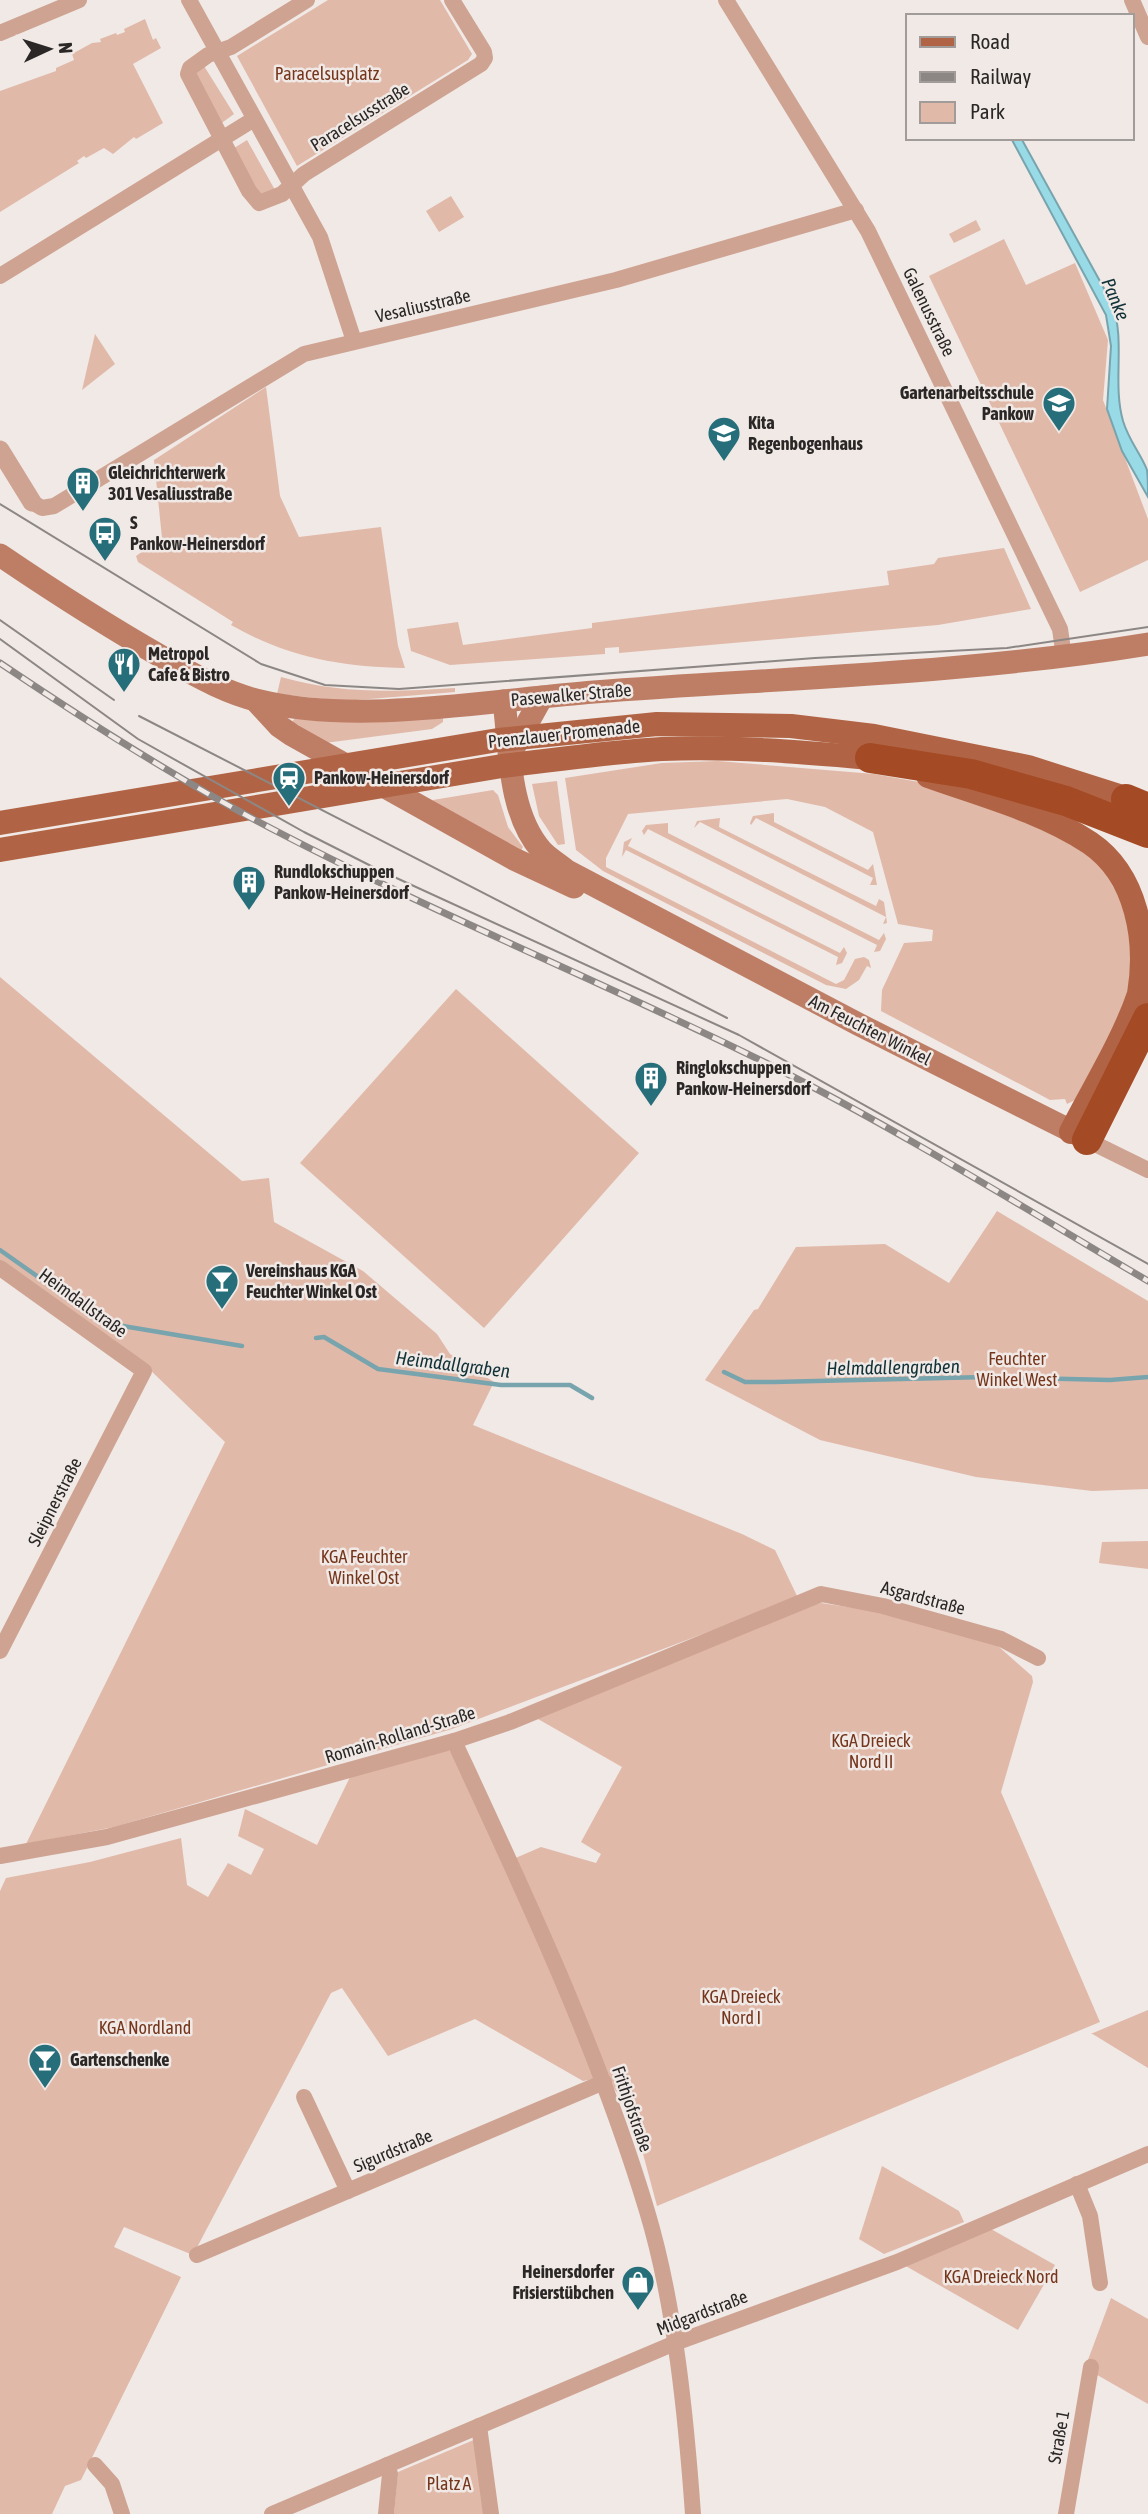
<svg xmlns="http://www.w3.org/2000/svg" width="1148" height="2514" viewBox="0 0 1148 2514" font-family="'Asap Condensed',sans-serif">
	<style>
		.green { fill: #e1b9a9 }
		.water { fill: #99dae7; stroke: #78a4ad; stroke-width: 2 }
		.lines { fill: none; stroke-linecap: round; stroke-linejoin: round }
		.stream { stroke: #78a4ad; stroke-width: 4.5 }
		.minor { stroke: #cfa392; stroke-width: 16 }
		.tertiary { stroke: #cfa392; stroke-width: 19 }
		.secondary { stroke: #be7e66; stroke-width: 23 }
		.primary { stroke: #b16445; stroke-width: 24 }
		.motorway { stroke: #a44b26; stroke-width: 30 }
		.tram { stroke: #8c8785; stroke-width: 2 }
		.rail-casing { stroke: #8c8785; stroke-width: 7 }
		.rail { stroke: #f0e9e6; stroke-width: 4.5; stroke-dasharray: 13; stroke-linecap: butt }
		.labels { text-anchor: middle; stroke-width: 5; stroke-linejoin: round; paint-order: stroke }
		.park-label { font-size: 18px; fill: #76361c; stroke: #f0e9e6 }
		.street-label { font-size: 18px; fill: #2a2726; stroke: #f0e9e6 }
		.poi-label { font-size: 18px; font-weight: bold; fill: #2a2726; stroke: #f0e9e6; text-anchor: start }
		.water-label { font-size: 19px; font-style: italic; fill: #113238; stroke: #f0e9e6 }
	</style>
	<rect width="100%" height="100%" fill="#f0e9e6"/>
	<g class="green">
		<path d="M 328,0 L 440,0 L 472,54 L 468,60 L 297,166 L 237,56 Z"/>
		<path d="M 145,19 L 153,40 L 156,38 L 161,48 L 133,64 L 163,123 L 136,139 L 134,137 L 113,154 L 104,148 L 86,158 L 84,156 L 77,161 L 79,163 L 0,212 L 0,91 L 56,71 L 56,68 L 74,60 L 72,54 L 92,43 L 101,42 L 100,39 L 116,33 L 117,35 L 125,32 L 124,29 Z"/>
		<path d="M 204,66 L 234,114 L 219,125 L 194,75 Z"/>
		<path d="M 247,140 L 275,190 L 260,196 L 231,150 Z"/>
		<path d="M 451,196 L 464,217 L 439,232 L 426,211 Z"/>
		<path d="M 976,220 L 981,230 L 954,243 L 949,234 Z"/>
		<path d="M 1004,239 L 1026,285 L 1075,263 L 1108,340 L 1103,400 L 1148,519 L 1148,560 L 1080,592 L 929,276 Z"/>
		<path d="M 95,334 L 115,364 L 82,390 Z"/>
		<path d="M 266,387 L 280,496 L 299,537 L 381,527 L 398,646 L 405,668 C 341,667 287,657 231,625 L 233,622 L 138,562 L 136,556 L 162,538 L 154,460 Z"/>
		<path d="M 1004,548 L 1031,609 L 938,625 L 619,653 L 619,647 L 605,648 L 605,654 L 450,665 L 411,651 L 407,629 L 458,622 L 463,645 L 592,628 L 592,623 L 889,585 L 887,571 L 934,564 L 938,558 Z"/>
		<path d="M 281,677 C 340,694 394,692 455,688 L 455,692 L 345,701 L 277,694 Z"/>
		<path d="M 443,717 L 443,722 L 432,729 L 325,743 L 291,723 L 295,718 Z"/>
		<path d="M 718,761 L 874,774 L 919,782 L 1057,835 L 1100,864 L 1135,925 L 1128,1002 L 1075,1100 L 1067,1104 L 1065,1099 L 1050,1100 L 881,1011 L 882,990 L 904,943 L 932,941 L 933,930 L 898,924 L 873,832 L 825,807 L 787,799 L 628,814 L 606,858 L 606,867 L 836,984 L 844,980 L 855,959 L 864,957 L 869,960 L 871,968 L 867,966 L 859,980 L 846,989 L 826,985 L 603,871 L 576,850 L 565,778 L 662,763 Z"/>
		<path d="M 557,781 L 565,844 L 558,845 L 539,816 L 532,784 Z"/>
		<path d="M 493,790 L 498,795 L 508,827 L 523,847 L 521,851 L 433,804 L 433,800 Z"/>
		<path d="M 774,813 L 774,822 L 868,870 L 873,864 L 877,885 L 870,885 L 873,878 L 756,818 L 751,825 L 750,823 L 753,816 Z"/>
		<path d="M 720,818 L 719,827 L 876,906 L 879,899 L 884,902 L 887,923 L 883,924 L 886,917 L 700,822 L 694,828 L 697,821 Z"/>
		<path d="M 668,823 L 668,833 L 879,940 L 884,933 L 886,939 L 880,951 L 874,952 L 877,945 L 648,829 L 644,835 L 642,831 L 646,825 Z"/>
		<path d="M 632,838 L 628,846 L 840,953 L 844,947 L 847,953 L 842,963 L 836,965 L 838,957 L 626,850 L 622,857 L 624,842 Z"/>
		<path d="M 0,977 L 242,1181 L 269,1178 L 274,1222 L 363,1271 L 437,1334 L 450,1354 L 494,1382 L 473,1425 L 742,1534 L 775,1550 L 798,1598 L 452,1729 L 114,1827 L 26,1844 L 225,1442 L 146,1366 L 0,1261 Z"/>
		<path d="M 456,989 L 639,1153 L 484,1328 L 300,1163 Z"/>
		<path d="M 997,1211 L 1148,1301 L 1148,1489 L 1092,1491 L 976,1477 L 820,1440 L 705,1380 L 754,1310 L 758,1309 L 796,1247 L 885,1244 L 949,1283 Z"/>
		<path d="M 1148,1541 L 1148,1569 L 1099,1563 L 1102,1542 Z"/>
		<path d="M 821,1603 L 882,1612 L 998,1646 L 1032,1676 L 1033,1682 L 1001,1792 L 1100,2022 L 657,2206 L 631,2109 L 604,2077 L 583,2081 L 475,2019 L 388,2056 L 342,1988 L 331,1993 L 193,2255 L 124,2227 L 114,2247 L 181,2277 L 81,2480 L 65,2486 L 52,2514 L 0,2514 L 0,1891 L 6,1878 L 90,1862 L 181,1838 L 187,1885 L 208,1897 L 228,1863 L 251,1875 L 264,1849 L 238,1836 L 245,1809 L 317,1845 L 350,1777 L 444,1747 L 454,1754 L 506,1862 L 541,1847 L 596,1863 L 601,1854 L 581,1842 L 622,1767 L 538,1719 L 793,1609 Z"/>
		<path d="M 1148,2010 L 1148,2068 L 1091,2033 L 1093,2033 Z"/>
		<path d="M 882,2166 L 959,2211 L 964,2222 L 884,2254 L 859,2239 Z"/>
		<path d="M 991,2229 L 1055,2265 L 1018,2330 L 904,2265 Z"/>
		<path d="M 1111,2298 L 1148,2319 L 1148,2404 L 1085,2368 Z"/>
		<path d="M 476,2439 L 485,2514 L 394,2514 L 398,2472 Z"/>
	</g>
	<path class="water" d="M 1011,138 L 1021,138 L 1112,303 C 1126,341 1112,382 1123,421 C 1129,441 1141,454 1147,470 C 1148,477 1148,489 1148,497 L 1122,451 L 1107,409 L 1111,346 L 1106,315 Z"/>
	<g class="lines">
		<g class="stream">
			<path d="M 0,1250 L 78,1305 L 117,1325 L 242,1346"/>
			<path d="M 316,1338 L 324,1337 L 378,1369 L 501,1385 L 570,1385 L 592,1398"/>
			<path d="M 724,1372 L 745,1382 L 774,1382 L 986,1377 L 1110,1380 L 1148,1377"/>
		</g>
		<g class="minor">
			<path d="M 189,0 L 320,237 L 354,341"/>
			<path d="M 307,0 L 231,47 L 208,55 L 190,68 L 188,74 L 249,191 L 259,203 L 282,194 L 304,174 L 481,64 L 485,58 L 484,52 L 452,0"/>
			<path d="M 726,0 L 868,231 L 1060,629 L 1064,657"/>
			<path d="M 1132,0 L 1148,37"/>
			<path d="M 0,33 L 79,0"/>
			<path d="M 0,276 L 254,119"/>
			<path d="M 32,502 L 42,508 L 54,506 L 304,354 L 616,280 L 856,210"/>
			<path d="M 1087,1140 L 1148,1170"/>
			<path d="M 0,1268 L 144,1371 L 0,1651"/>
			<path d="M 454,1741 C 525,1894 598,2048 647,2211 C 675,2304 686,2417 693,2514"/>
			<path d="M 0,1856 L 107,1837 L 454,1741 L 510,1722 L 821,1594 L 883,1606 L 1001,1639 L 1038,1658"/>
			<path d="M 304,2097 L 348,2191"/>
			<path d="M 1077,2184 L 1090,2216 L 1100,2283"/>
			<path d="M 197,2255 L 604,2082"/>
			<path d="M 479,2426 L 491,2514"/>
			<path d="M 95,2465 L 112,2484 L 122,2514"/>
			<path d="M 272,2514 L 675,2343 L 897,2262 L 1148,2154"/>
			<path d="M 386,2514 L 390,2474 L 387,2465"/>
			<path d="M 1066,2514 L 1091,2367"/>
		</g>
		<path class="tertiary" d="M 0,450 L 32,502"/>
		<g class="secondary">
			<path d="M 0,555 C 53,591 106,625 162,657 C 193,674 225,693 260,701 C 358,725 492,700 594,692 C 778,678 965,674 1148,644"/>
			<path d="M 256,701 L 279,726 L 292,735 L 514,859 L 574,887"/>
			<path d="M 504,701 C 510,748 508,812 541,850 C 548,858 559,864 567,871 L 858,1024 L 1087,1139"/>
			<path d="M 512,751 L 542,697"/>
		</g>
		<g class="primary">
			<path d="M 928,776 C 981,795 1042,811 1090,843 C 1137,875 1148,940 1139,994 C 1123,1041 1094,1087 1071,1132"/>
			<path d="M 0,823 L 498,740 L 657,724 L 791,726 L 874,736 L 1028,767 L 1144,804"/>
			<path d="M 0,850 L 502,766 C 555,760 608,752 662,749 C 732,746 801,752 870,758 L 886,763"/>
		</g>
		<g class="motorway">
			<path d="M 870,758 L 971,774 L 1066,801 L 1148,833"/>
			<path d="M 1126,799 L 1148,808"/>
			<path d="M 1087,1140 L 1148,1018"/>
		</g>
		<g class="tram">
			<path d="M 0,504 L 261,664 L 325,685 L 399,689 L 815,658 L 1007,648 L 1148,627"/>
			<path d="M 0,620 L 114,700"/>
			<path d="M 0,639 L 138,739 L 304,832 L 379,870 L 739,1035 L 1148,1264"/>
			<path d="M 139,716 L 727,1018"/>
		</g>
		<defs>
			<path id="rail" d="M 0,663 C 83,719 168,773 257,821 C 425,910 602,981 772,1066 C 901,1131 1024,1208 1148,1281"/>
		</defs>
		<use href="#rail" class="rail-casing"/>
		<use href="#rail" class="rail"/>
	</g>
	<defs>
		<symbol id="school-pin" viewBox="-11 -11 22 30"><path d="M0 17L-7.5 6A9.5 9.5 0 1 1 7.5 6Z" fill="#276e7b" stroke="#f0e9e6"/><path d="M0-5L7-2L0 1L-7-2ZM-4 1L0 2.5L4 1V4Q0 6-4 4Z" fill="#fff"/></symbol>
		<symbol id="building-pin" viewBox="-11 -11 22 30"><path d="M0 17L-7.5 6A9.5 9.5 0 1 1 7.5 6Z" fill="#276e7b" stroke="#f0e9e6"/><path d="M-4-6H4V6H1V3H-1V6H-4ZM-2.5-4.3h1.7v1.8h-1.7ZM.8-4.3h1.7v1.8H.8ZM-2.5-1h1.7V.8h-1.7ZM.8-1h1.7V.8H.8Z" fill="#fff"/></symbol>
		<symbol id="bus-pin" viewBox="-11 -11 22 30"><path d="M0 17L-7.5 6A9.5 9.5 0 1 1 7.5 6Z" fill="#276e7b" stroke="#f0e9e6"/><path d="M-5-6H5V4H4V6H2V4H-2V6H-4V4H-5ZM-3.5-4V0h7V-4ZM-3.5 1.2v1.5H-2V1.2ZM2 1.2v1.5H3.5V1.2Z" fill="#fff"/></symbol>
		<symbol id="restaurant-pin" viewBox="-11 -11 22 30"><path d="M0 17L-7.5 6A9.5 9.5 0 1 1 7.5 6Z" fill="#276e7b" stroke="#f0e9e6"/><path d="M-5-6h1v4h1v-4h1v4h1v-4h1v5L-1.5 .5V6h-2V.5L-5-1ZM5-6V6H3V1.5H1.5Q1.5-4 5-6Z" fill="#fff"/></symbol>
		<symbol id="station-pin" viewBox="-11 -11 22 30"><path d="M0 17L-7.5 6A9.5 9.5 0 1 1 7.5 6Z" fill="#276e7b" stroke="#f0e9e6"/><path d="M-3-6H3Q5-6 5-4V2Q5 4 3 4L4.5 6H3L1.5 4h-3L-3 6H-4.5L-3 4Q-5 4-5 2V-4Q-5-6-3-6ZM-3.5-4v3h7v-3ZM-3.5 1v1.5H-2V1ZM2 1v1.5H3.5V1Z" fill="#fff"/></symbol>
		<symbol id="bar-pin" viewBox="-11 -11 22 30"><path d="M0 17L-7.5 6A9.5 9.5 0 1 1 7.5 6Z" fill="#276e7b" stroke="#f0e9e6"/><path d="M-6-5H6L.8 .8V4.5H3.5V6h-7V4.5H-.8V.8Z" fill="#fff"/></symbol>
		<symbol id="shop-pin" viewBox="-11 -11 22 30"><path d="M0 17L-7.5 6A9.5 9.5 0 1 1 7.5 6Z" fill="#276e7b" stroke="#f0e9e6"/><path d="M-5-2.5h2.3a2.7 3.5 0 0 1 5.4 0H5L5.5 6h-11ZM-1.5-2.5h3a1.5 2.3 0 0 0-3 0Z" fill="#fff"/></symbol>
	</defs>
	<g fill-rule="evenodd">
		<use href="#school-pin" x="1040" y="384" width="38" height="52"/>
		<use href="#school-pin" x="705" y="414" width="38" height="52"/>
		<use href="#building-pin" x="64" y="464" width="38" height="52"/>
		<use href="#bus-pin" x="86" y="514" width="38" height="52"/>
		<use href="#restaurant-pin" x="105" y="645" width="38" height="52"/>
		<use href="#station-pin" x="270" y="759" width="38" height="52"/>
		<use href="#building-pin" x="230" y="863" width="38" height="52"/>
		<use href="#building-pin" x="632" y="1059" width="38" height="52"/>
		<use href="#bar-pin" x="203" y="1262" width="38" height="52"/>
		<use href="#bar-pin" x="26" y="2041" width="38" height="52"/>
		<use href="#shop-pin" x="619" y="2263" width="38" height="52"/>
	</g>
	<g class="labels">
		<g class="park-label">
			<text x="327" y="80">Paracelsusplatz</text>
			<text x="1017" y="1365">Feuchter<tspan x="1017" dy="21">Winkel West</tspan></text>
			<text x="364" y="1563">KGA Feuchter<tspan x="364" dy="21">Winkel Ost</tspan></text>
			<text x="871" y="1747">KGA Dreieck<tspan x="871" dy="21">Nord II</tspan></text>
			<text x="741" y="2003">KGA Dreieck<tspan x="741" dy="21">Nord I</tspan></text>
			<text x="145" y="2034">KGA Nordland</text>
			<text x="1001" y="2283">KGA Dreieck Nord</text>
			<text x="449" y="2490">Platz A</text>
		</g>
		<g class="street-label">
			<text transform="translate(360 117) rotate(-32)" y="6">Paracelsusstraße</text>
			<text transform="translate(423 306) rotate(-13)" y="6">Vesaliusstraße</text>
			<text transform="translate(929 312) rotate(64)" y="6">Galenusstraße</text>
			<text transform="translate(571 695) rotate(-5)" y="6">Pasewalker Straße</text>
			<text transform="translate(564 734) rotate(-6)" y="6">Prenzlauer Promenade</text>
			<text transform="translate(870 1030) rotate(27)" y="6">Am Feuchten Winkel</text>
			<text transform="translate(83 1303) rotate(36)" y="6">Heimdallstraße</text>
			<text transform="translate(55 1502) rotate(-63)" y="6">Sleipnerstraße</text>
			<text transform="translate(923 1598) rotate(15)" y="6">Asgardstraße</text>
			<text transform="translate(400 1735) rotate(-17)" y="6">Romain-Rolland-Straße</text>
			<text transform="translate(632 2109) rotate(71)" y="6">Frithjofstraße</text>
			<text transform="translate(393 2151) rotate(-23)" y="6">Sigurdstraße</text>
			<text transform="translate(702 2313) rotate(-21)" y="6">Midgardstraße</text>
			<text transform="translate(1059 2437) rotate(-80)" y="6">Straße 1</text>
		</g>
		<g class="poi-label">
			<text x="1034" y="399" text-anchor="end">Gartenarbeitsschule<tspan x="1034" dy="21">Pankow</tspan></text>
			<text x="748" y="429">Kita<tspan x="748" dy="21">Regenbogenhaus</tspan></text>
			<text x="108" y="479">Gleichrichterwerk<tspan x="108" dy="21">301 Vesaliusstraße</tspan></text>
			<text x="130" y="529">S<tspan x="130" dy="21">Pankow-Heinersdorf</tspan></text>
			<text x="148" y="660">Metropol<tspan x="148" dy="21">Cafe &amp; Bistro</tspan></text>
			<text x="314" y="784">Pankow-Heinersdorf</text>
			<text x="274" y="878">Rundlokschuppen<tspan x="274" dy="21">Pankow-Heinersdorf</tspan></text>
			<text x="676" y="1074">Ringlokschuppen<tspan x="676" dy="21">Pankow-Heinersdorf</tspan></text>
			<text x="246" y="1277">Vereinshaus KGA<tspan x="246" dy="21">Feuchter Winkel Ost</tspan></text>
			<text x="70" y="2066">Gartenschenke</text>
			<text x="614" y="2278" text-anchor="end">Heinersdorfer<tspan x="614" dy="21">Frisierstübchen</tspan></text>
		</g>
		<g class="water-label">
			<text transform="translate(1116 299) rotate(67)" y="7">Panke</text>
			<text transform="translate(453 1364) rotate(7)" y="7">Heimdallgraben</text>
			<text transform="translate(893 1367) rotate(-1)" y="7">Helmdallengraben</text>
		</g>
	</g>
	<rect x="906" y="14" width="228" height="126" fill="#f0e9e6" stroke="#a19b99" stroke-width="2"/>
	<rect x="920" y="37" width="35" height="10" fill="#b16445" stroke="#a19b99" stroke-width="2"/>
	<text x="970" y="49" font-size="21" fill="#2a2726">Road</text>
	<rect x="920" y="72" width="35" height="10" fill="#8c8785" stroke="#a19b99" stroke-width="2"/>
	<text x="970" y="84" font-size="21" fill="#2a2726">Railway</text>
	<rect x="920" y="102" width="35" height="21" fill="#e1b9a9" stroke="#a19b99" stroke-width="2"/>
	<text x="970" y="119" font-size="21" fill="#2a2726">Park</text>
	<g transform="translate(49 49) rotate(86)" stroke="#f0e9e6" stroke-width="5" paint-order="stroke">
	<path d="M0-5L12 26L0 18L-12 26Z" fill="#2a2726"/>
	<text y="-10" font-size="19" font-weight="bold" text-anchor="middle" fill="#2a2726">N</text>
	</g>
</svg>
